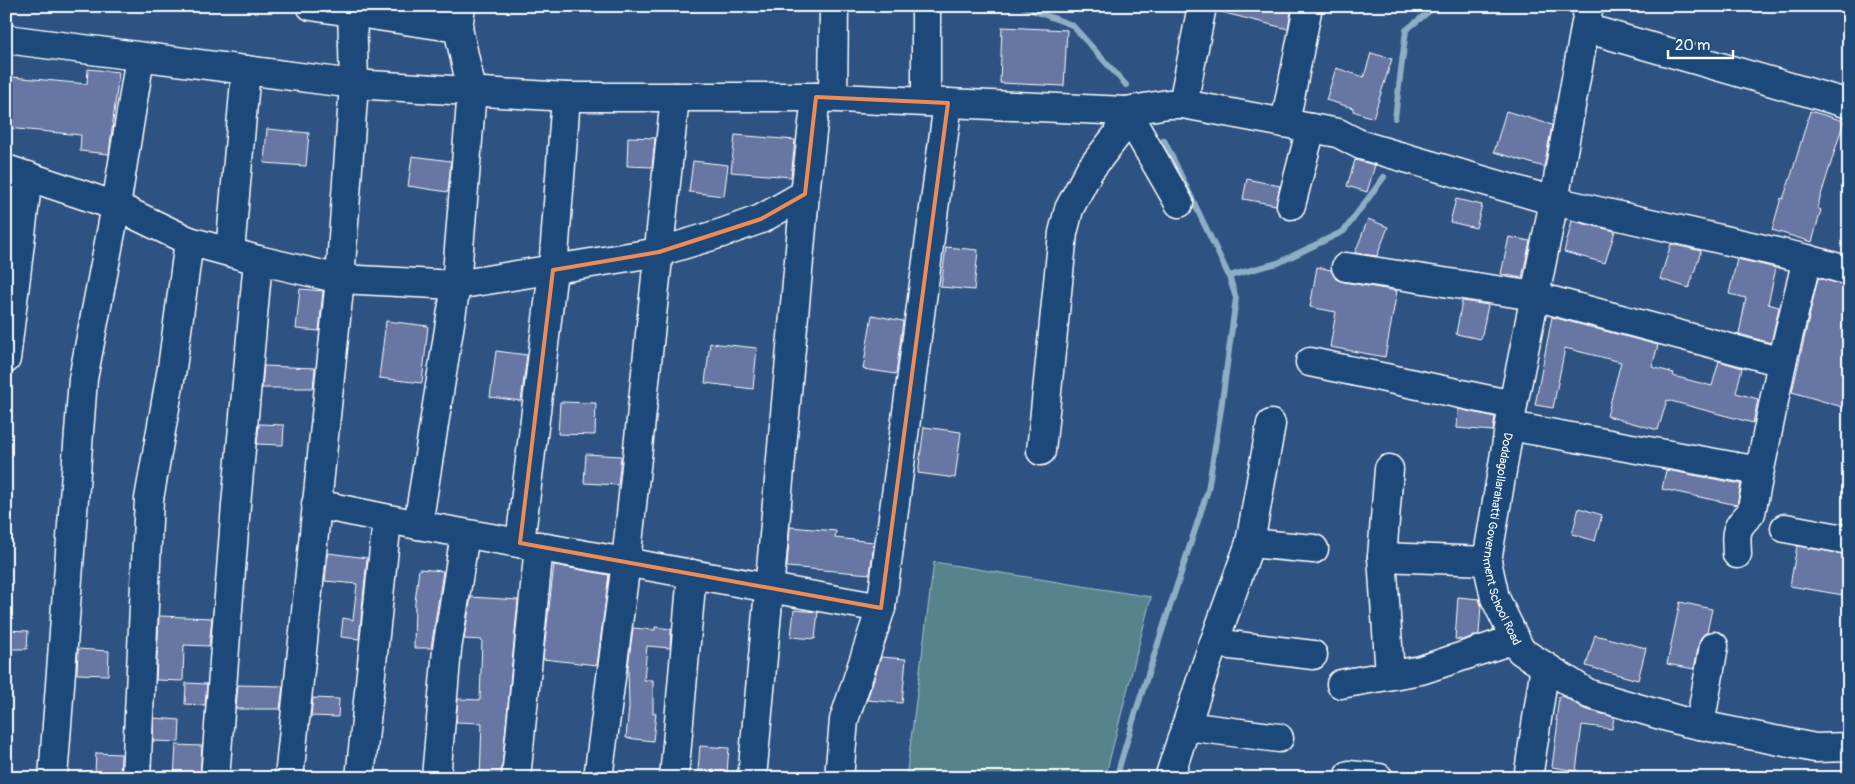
<svg xmlns="http://www.w3.org/2000/svg" width="1855" height="784" viewBox="0 0 1855 784" font-family="Pangolin,sans-serif">
	<style>
		.green { fill: #56838c; stroke: #aac1c6 }
		.lines { fill: none; stroke-linecap: round; stroke-linejoin: round }
		.stream { stroke: #8daec4; stroke-width: 6 }
		.building { fill: #6876a3; stroke: #fff }
		.minor-casing { stroke: #fff; stroke-width: 31 }
		.minor { stroke: #1f4a7a; stroke-width: 28 }
		.marked { fill: none; stroke: #ef8b55; stroke-width: 4; stroke-linejoin: round }
		.labels { text-anchor: middle; stroke-width: 4.5; stroke-linejoin: round; paint-order: stroke }
		.street-label { font-size: 12px; fill: #fff; stroke: #1f4a7a }
	</style>
	<rect width="100%" height="100%" fill="#2e5382"/>
	<filter id="ink" filterUnits="userSpaceOnUse"><feTurbulence type="fractalNoise" baseFrequency=".02" numOctaves="2"/><feDisplacementMap in="SourceGraphic" scale="10" xChannelSelector="R" yChannelSelector="G"/><feConvolveMatrix kernelMatrix="1 2 1 2 8 2 1 2 1" color-interpolation-filters="sRGB"/></filter>
	<g filter="url(#ink)">
		<path class="green" d="M 934,562 L 1151,597 L 1105,778 L 906,778 Z"/>
		<g class="lines">
			<g class="stream">
				<path d="M 1021,6 L 1072,25 L 1126,85"/>
				<path d="M 1395,118 L 1406,30 L 1436,6"/>
				<path d="M 1229,276 L 1278,263 L 1344,231 L 1384,177"/>
				<path d="M 1116,778 L 1136,711 L 1208,490 L 1221,409 L 1236,298 L 1229,276 L 1164,140"/>
			</g>
		</g>
		<g class="building">
			<path d="M 1222,6 L 1292,6 L 1288,29 L 1221,12 Z"/>
			<path d="M 1002,27 L 1067,30 L 1064,86 L 1000,83 Z"/>
			<path d="M 1371,53 L 1392,59 L 1373,118 L 1353,111 L 1353,108 L 1326,100 L 1336,68 L 1364,77 Z"/>
			<path d="M 88,69 L 119,72 L 109,154 L 80,151 L 81,135 L 7,128 L 12,77 L 87,84 Z"/>
			<path d="M 1506,111 L 1552,125 L 1544,167 L 1494,152 Z"/>
			<path d="M 1810,111 L 1844,121 L 1817,208 L 1821,210 L 1812,242 L 1772,230 L 1781,198 L 1783,199 L 1792,173 Z"/>
			<path d="M 267,129 L 309,133 L 306,166 L 264,163 Z"/>
			<path d="M 735,135 L 795,140 L 791,177 L 731,172 Z"/>
			<path d="M 628,137 L 655,138 L 652,167 L 627,166 Z"/>
			<path d="M 412,156 L 451,161 L 448,192 L 408,186 Z"/>
			<path d="M 1355,160 L 1375,165 L 1367,192 L 1347,186 Z"/>
			<path d="M 693,161 L 728,165 L 724,196 L 689,192 Z"/>
			<path d="M 1247,179 L 1280,186 L 1276,205 L 1243,199 Z"/>
			<path d="M 1456,199 L 1482,205 L 1476,228 L 1450,222 Z"/>
			<path d="M 1368,219 L 1388,227 L 1377,256 L 1355,253 Z"/>
			<path d="M 1572,221 L 1615,231 L 1605,263 L 1564,252 Z"/>
			<path d="M 1509,237 L 1530,241 L 1522,278 L 1501,274 Z"/>
			<path d="M 1671,244 L 1701,251 L 1689,288 L 1660,279 Z"/>
			<path d="M 946,247 L 978,250 L 974,290 L 941,287 Z"/>
			<path d="M 1737,259 L 1776,268 L 1768,304 L 1779,307 L 1771,343 L 1739,334 L 1746,298 L 1729,294 Z"/>
			<path d="M 1317,267 L 1331,270 L 1336,279 L 1344,282 L 1397,291 L 1385,357 L 1330,347 L 1336,312 L 1310,307 Z"/>
			<path d="M 1818,278 L 1849,286 L 1849,409 L 1792,392 Z"/>
			<path d="M 300,289 L 323,291 L 319,331 L 296,329 Z"/>
			<path d="M 1462,301 L 1488,305 L 1481,339 L 1456,334 Z"/>
			<path d="M 872,315 L 903,321 L 896,374 L 863,369 Z"/>
			<path d="M 1552,317 L 1658,345 L 1652,367 L 1674,373 L 1673,376 L 1712,386 L 1719,361 L 1742,368 L 1736,393 L 1758,399 L 1753,423 L 1667,400 L 1658,430 L 1607,416 L 1621,362 L 1565,348 L 1553,408 L 1535,405 Z"/>
			<path d="M 386,321 L 428,326 L 422,383 L 379,378 Z"/>
			<path d="M 710,343 L 757,348 L 753,389 L 705,383 Z"/>
			<path d="M 496,351 L 527,355 L 521,401 L 490,397 Z"/>
			<path d="M 264,366 L 315,368 L 313,388 L 262,388 Z"/>
			<path d="M 560,402 L 596,403 L 595,435 L 558,434 Z"/>
			<path d="M 1458,409 L 1495,417 L 1493,431 L 1457,428 Z"/>
			<path d="M 259,424 L 284,425 L 283,445 L 257,444 Z"/>
			<path d="M 924,427 L 961,432 L 955,478 L 918,473 Z"/>
			<path d="M 586,454 L 621,456 L 618,485 L 584,483 Z"/>
			<path d="M 1666,470 L 1741,484 L 1737,505 L 1662,489 Z"/>
			<path d="M 1579,508 L 1602,515 L 1595,541 L 1572,534 Z"/>
			<path d="M 790,527 L 836,531 L 835,538 L 874,542 L 870,574 L 787,567 Z"/>
			<path d="M 1797,546 L 1849,555 L 1849,596 L 1790,586 Z"/>
			<path d="M 328,553 L 367,558 L 359,639 L 341,637 L 343,618 L 353,620 L 357,584 L 325,581 Z"/>
			<path d="M 554,565 L 609,575 L 597,665 L 543,659 Z"/>
			<path d="M 419,569 L 443,571 L 431,648 L 414,648 L 415,602 Z"/>
			<path d="M 471,597 L 518,600 L 501,778 L 480,778 L 482,723 L 456,722 L 458,699 L 480,700 L 482,640 L 464,639 Z"/>
			<path d="M 1458,597 L 1479,599 L 1481,605 L 1479,634 L 1463,640 L 1455,639 Z"/>
			<path d="M 1680,602 L 1712,609 L 1707,632 L 1702,636 L 1699,643 L 1694,669 L 1667,664 Z"/>
			<path d="M 794,610 L 818,612 L 815,639 L 791,637 Z"/>
			<path d="M 159,616 L 212,618 L 209,646 L 184,645 L 183,681 L 156,680 Z"/>
			<path d="M 655,627 L 671,629 L 670,648 L 647,646 L 644,680 L 653,680 L 653,713 L 656,713 L 653,741 L 626,738 L 629,707 L 628,667 L 633,628 L 655,630 Z"/>
			<path d="M 6,630 L 28,631 L 27,649 L 6,649 Z"/>
			<path d="M 1595,635 L 1646,648 L 1638,680 L 1586,666 Z"/>
			<path d="M 78,649 L 109,651 L 108,675 L 77,674 Z"/>
			<path d="M 881,657 L 906,659 L 902,703 L 867,700 Z"/>
			<path d="M 186,683 L 207,684 L 205,705 L 185,704 Z"/>
			<path d="M 238,685 L 283,686 L 280,709 L 236,709 Z"/>
			<path d="M 1559,696 L 1565,697 L 1584,709 L 1614,717 L 1612,729 L 1582,725 L 1576,771 L 1552,767 L 1558,721 L 1556,721 Z"/>
			<path d="M 313,698 L 339,699 L 338,717 L 311,716 Z"/>
			<path d="M 154,718 L 180,720 L 179,742 L 153,741 Z"/>
			<path d="M 176,745 L 202,746 L 200,778 L 174,778 Z"/>
			<path d="M 700,746 L 729,748 L 727,772 L 698,770 Z"/>
			<path d="M 96,753 L 121,754 L 120,776 L 95,774 Z"/>
		</g>
		<g class="lines">
			<defs>
				<g id="minor">
					<path d="M 311,6 L 458,28 L 461,6"/>
					<path d="M 926,6 L 926,101"/>
					<path id="s1" d="M 1589,6 L 1554,201 L 1513,405 L 1487,561 L 1495,598 L 1521,651 L 1589,694 L 1685,722 L 1815,748 L 1849,747"/>
					<path d="M 1585,28 L 1849,104"/>
					<path d="M 6,39 L 354,84 L 566,97 L 816,97"/>
					<path d="M 833,97 L 834,6"/>
					<path d="M 1183,104 L 1202,6"/>
					<path d="M 1126,111 L 1179,203"/>
					<path d="M 1285,123 L 1308,6"/>
					<path d="M 6,169 L 116,206 L 189,241 L 172,368 L 149,499 L 136,778"/>
					<path d="M 1291,205 L 1311,128"/>
					<path d="M 189,241 L 258,260 L 340,279 L 456,285 L 659,252 L 722,233 L 761,219 L 805,194"/>
					<path d="M 230,252 L 246,70"/>
					<path d="M 1346,267 L 1534,296 L 1782,362"/>
					<path d="M 6,359 L 28,176"/>
					<path d="M 1310,362 L 1513,405"/>
					<path d="M 1510,426 L 1759,471"/>
					<path d="M 1041,451 L 1063,233 L 1069,209 L 1089,171 L 1117,135 L 1126,111"/>
					<path d="M 1389,469 L 1382,557 L 1390,675"/>
					<path d="M 316,504 L 418,525 L 881,608"/>
					<path d="M 418,525 L 456,285 L 472,91 L 458,28"/>
					<path d="M 1785,528 L 1849,540"/>
					<path d="M 520,543 L 553,270 L 566,97"/>
					<path d="M 1250,543 L 1314,549"/>
					<path d="M 1737,554 C 1736,532 1734,529 1751,513 L 1782,362 L 1807,259"/>
					<path d="M 1382,557 L 1487,561"/>
					<path d="M 1214,643 L 1313,655"/>
					<path d="M 1341,684 L 1421,670 L 1515,639"/>
					<path d="M 1700,725 L 1714,646"/>
					<path d="M 1186,726 L 1279,738"/>
					<path d="M 1349,775 L 1379,778"/>
					<path d="M 53,778 L 83,379 L 116,206 L 140,57"/>
					<path d="M 215,778 L 236,505 L 258,260"/>
					<path d="M 289,778 L 340,279 L 354,84 L 352,6"/>
					<path d="M 360,778 L 387,520"/>
					<path d="M 436,778 L 447,649 L 465,534"/>
					<path d="M 516,778 L 539,546"/>
					<path d="M 598,778 L 626,562 L 675,97"/>
					<path d="M 674,778 L 692,574"/>
					<path d="M 752,778 L 805,194 L 816,97 L 1126,111 L 1168,104 L 1183,104 L 1338,133 L 1361,145 L 1554,201 L 1807,259 L 1849,271"/>
					<path d="M 839,778 L 844,720 L 881,608 L 948,103"/>
					<path d="M 1169,778 L 1206,665 L 1250,543 L 1271,424"/>
					<path d="M 1528,778 L 1545,666"/>
				</g>
			</defs>
			<use href="#minor" class="minor-casing"/>
			<use href="#minor" class="minor"/>
		</g>
	</g>
	<path class="marked" d="M 816,97 L 948,103 L 881,608 L 520,543 L 553,270 L 659,252 L 761,219 L 805,194 Z"/>
	<g class="labels">
		<g class="street-label">
			<text dy="4" stroke="none"><textPath href="#s1" startOffset="544">Doddagollarahatti Government School Road</textPath></text>
		</g>
	</g>
	<rect width="1855" height="784" fill="none" stroke="#1f4a7a" stroke-width="25"/>
	<rect x="12" y="12" width="1830" height="759" fill="none" stroke="#fff" stroke-width="2" filter="url(#ink)"/>
	<path d="M1668 50v8h65v-8" fill="none" stroke="#ffffff" stroke-width="2.5"/>
	<text x="1675" y="50" font-size="15" fill="#ffffff" stroke="#1f4a7a" stroke-width="4" paint-order="stroke">20 m</text>
</svg>
